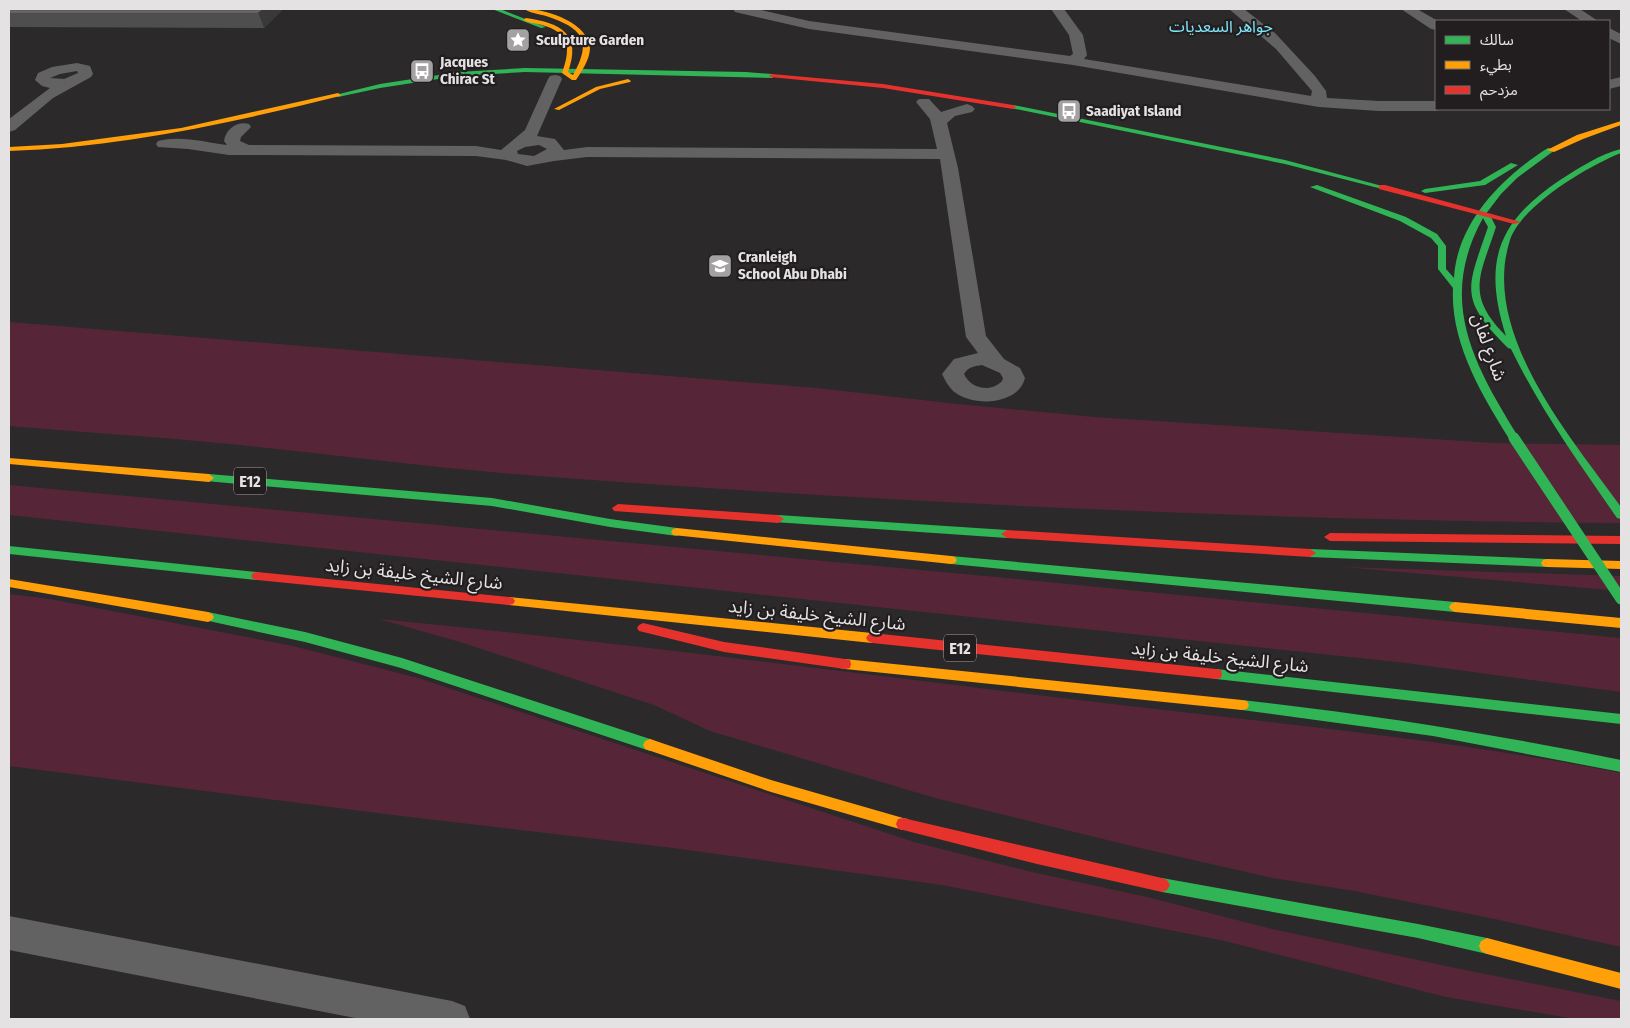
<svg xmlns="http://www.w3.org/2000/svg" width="1630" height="1028" viewBox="0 0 1630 1028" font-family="'Fira Sans Condensed','Noto Sans Arabic',sans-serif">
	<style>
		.green { fill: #562638 }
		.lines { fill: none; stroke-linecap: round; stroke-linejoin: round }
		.street { fill: #636262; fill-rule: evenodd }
		.fast { fill: #30b455; fill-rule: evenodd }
		.slow { fill: #ff9f0a; fill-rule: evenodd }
		.jam { fill: #e5322d; fill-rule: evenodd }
		.fast-bridge { stroke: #30b455; stroke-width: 11 }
		.wall { fill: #4f4e4e }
		.shaded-wall { fill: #3a3939 }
		.building { fill: #5f5e5e; stroke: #747373 }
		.labels { text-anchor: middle; stroke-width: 4.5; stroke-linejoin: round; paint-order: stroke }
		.far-poi-label { font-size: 15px; font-weight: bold; fill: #e5e2e3; stroke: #221e1f; text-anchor: start }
		.far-neighbourhood-label { font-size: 16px; fill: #7fe7f9; stroke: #221e1f }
		.shield { fill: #221e1f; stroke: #aaa7a8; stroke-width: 1 }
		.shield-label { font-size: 16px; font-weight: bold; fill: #e5e2e3 }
		.street-label { font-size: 18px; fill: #e5e2e3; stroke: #221e1f }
	</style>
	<rect width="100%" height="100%" fill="#2b292a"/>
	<g class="green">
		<path d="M 9,322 L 817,388 L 948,403 L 1094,417 L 1494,443 L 1621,445 L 1621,523 C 1256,520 890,503 526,475 C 423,467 322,453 219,443 C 149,436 79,432 9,426 Z"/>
		<path d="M 9,485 L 1007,578 L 1621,638 L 1621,692 L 1406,663 L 9,515 Z"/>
		<path d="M 1343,567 L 1621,576 L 1621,591 Z"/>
		<path d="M 9,594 L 50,599 L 293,646 L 418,678 L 914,842 L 1032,872 L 1147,897 L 1268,928 L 1460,969 L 1621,1001 L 1621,1019 L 1575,1019 L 1446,997 L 1225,941 L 942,885 L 673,848 L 393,815 L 9,766 Z"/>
		<path d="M 379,619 C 613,642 846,672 1079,700 C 1260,722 1442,738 1621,773 L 1621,947 L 1495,919 L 1354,891 L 1273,878 L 1140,848 L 935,798 L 710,731 L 654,705 L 460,642 Z"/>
	</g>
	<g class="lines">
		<g class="street">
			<path d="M 733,9 L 756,9 L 809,21 L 1070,56 L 1073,54 L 1069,35 L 1051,9 L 1064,9 L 1083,35 L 1087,55 L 1084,59 L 1311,96 L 1312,91 L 1276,49 L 1229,9 L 1244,9 L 1275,33 L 1315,76 L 1326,91 L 1327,98 L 1379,101 L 1436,101 L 1436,109 L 1442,109 L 1436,111 L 1379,111 L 1319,107 L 1073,65 L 809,29 L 735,12 Z"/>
			<path d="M 1401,9 L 1417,9 L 1438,21 L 1436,30 L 1431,29 Z"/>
			<path d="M 1564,9 L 1580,9 L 1598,21 L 1582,21 Z"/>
			<path d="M 1609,28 L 1621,34 L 1621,44 L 1609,38 Z"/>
			<path d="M 77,63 L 90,66 L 93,74 L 91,77 L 53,98 L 15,130 L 9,132 L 9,119 L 50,88 L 42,86 L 35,80 L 38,73 L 52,67 ZM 77,71 L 78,73 L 64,79 L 50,78 L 60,74 Z"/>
			<path d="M 555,75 L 560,76 L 562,79 L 537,136 L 555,139 L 564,150 L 587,147 L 937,149 L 930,119 L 916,102 L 919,99 L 929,99 L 941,112 L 967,104 L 972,106 L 975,109 L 972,112 L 955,116 L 947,123 L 958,168 L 986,336 L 1004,359 L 1020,368 L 1025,378 C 1018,406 972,407 953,391 C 948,386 945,380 942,374 L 954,359 L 978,353 L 966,337 L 940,159 L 587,157 L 554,161 L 527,166 L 506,160 L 476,156 L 229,155 L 188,149 L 158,147 L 156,144 L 158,141 C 180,135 205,142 227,145 L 224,141 C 226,129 237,121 249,124 L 251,127 L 241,137 L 240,141 L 249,145 L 476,146 L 501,150 L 525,130 L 548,79 L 550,76 ZM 539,145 L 547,149 L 534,156 L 518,154 L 517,151 L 525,147 ZM 982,365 L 1000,373 L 1003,378 L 1002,381 C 991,393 971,389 964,374 C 968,367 975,366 982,365 Z"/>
			<path d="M 1621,77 L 1621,86 L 1609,89 L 1609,80 Z"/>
			<path d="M 9,916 L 452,1001 L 465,1006 L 470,1019 L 360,1019 L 9,950 Z"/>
		</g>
		<g class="fast">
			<path d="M 492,9 L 500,9 L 546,27 L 541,28 Z"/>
			<path d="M 525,68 L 746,72 L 772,74 L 775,76 L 772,78 L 525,72 L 458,76 L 380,88 L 338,97 L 335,95 L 380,84 L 458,72 Z"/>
			<path d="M 1013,105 L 1285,160 L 1386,187 L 1382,189 L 1285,164 L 1011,108 L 1011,106 Z"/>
			<path d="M 1548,148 L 1555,150 L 1517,178 L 1501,194 L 1485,215 L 1490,215 L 1496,227 C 1480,276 1465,295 1506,336 C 1483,263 1496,223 1560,180 C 1579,168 1600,154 1621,149 L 1621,153 C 1588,166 1522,205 1510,240 C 1480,333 1571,437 1621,507 L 1621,519 L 1617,518 C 1579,463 1540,409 1511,349 L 1508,348 C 1458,298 1467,289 1488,227 L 1483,218 C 1437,301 1474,365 1519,438 L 1514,441 L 1510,440 C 1482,396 1450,342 1453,288 L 1438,269 L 1438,246 L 1431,238 L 1400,221 L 1310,187 L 1317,185 L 1406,217 L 1437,234 L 1446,246 L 1446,269 L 1454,278 C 1457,222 1503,176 1548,148 Z"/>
			<path d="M 1511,163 L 1518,165 L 1485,185 L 1425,193 L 1421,191 L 1425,189 L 1480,181 Z"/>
			<path d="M 209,474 L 492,498 L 610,519 L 677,528 L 683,532 L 677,536 L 610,527 L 492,506 L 205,481 L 204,478 L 205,475 Z"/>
			<path d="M 778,515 L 1007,530 L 1013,534 L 1007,538 L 774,522 L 772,519 L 774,516 Z"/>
			<path d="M 9,546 L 257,572 L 261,573 L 263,576 L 261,579 L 257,580 L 9,554 Z"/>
			<path d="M 1310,549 L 1547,559 L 1551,560 L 1553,563 L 1551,566 L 1547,567 L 1310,557 L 1304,553 Z"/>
			<path d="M 951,556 L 1455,602 L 1459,604 L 1461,607 L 1459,610 L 1455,612 L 951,564 L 947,563 L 945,560 L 947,557 Z"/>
			<path d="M 208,612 L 305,632 L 402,658 L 650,739 L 655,741 L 657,745 L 655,749 L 650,751 L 401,668 L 305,642 L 204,620 L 202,617 L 204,614 Z"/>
			<path d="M 1216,669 L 1621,714 L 1621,724 L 1216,679 L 1211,678 L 1210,674 L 1211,670 Z"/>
			<path d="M 1242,700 C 1369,714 1495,734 1621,760 L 1621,772 L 1433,736 L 1242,710 L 1237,709 L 1235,705 L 1237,701 Z"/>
			<path d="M 1162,878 L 1418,924 L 1487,938 L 1493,941 L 1495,946 L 1493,951 L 1487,954 L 1418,938 L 1162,892 L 1157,890 L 1154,885 L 1157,880 Z"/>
		</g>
		<g class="slow">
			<path d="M 524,9 C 545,8 589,23 590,48 C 590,59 582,71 576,80 L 572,80 L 562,73 C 571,48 570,33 542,25 C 535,23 528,23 523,20 L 526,18 C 561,23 582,34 568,72 L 573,75 C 593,40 582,28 546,16 C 539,14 530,13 524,9 Z"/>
			<path d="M 628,79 L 631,81 L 630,82 L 600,89 L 559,110 L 554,109 L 596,87 Z"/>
			<path d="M 338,93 L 341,95 L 340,96 C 231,123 121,147 9,151 L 9,147 L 62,144 L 181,128 Z"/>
			<path d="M 1621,121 L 1621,125 L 1583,139 L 1554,152 L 1547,150 L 1577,135 Z"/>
			<path d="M 9,458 L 209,474 L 214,478 L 209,482 L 9,464 Z"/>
			<path d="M 677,528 L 951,556 L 955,557 L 957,560 L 955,563 L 951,564 L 673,535 L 671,532 L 673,529 Z"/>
			<path d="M 1547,559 L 1621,561 L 1621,569 L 1547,567 L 1543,566 L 1541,563 L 1543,560 Z"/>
			<path d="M 9,579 L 208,612 L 212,614 L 214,617 L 212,620 L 208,622 L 9,587 Z"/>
			<path d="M 509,597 L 872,633 L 876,635 L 878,638 L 876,641 L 872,643 L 509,605 L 505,604 L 503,601 L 505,598 Z"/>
			<path d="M 1455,602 L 1621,618 L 1621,628 L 1455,612 L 1451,610 L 1449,607 L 1451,604 Z"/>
			<path d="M 845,659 L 1242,700 L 1247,701 L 1249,705 L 1247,709 L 1242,710 L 845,669 L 840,668 L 839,664 L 840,660 Z"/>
			<path d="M 650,739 L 771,780 L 903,818 L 908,819 L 910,824 L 908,829 L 903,830 L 771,792 L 645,749 L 643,745 L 645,741 Z"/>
			<path d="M 1487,938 L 1621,973 L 1621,989 L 1487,954 L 1481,951 L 1479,946 L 1481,941 Z"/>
		</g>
		<g class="jam">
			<path d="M 772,74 L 883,84 L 1013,105 L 1016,107 L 1013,109 L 883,88 L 770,77 L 769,76 Z"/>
			<path d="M 1379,185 L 1385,185 L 1521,222 L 1514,224 L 1379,189 Z"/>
			<path d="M 618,504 L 778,515 L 784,519 L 778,523 L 614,511 L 612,508 Z"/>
			<path d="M 1007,530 L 1310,549 L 1316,553 L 1310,557 L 1007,538 L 1001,534 Z"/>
			<path d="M 1330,533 L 1621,536 L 1621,544 L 1330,541 L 1324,537 Z"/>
			<path d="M 257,572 L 509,597 L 513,598 L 515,601 L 513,604 L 509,605 L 257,580 L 253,579 L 251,576 L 253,573 Z"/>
			<path d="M 643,623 L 724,642 L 845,659 L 850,660 L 851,664 L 850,668 L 845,669 L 724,652 L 639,631 L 637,628 L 639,625 Z"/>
			<path d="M 872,633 L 1216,669 L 1221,670 L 1222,674 L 1221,678 L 1216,679 L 872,643 L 868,641 L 866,638 L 868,635 Z"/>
			<path d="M 903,818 L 1162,878 L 1167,880 L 1170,885 L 1167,890 L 1162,892 L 1037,864 L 903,830 L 898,829 L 896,824 L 898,819 Z"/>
		</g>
		<path class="fast-bridge" d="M 1514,438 L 1621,599"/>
	</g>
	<path class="wall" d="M 9,9 L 283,9 L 264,28 L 9,27 Z"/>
	<path class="shaded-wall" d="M 262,9 L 283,9 L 264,28 L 258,12 Z"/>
	<path class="building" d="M 9,9 L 262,9 L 258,12 L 9,12 Z"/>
	<defs>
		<symbol id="sight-square" viewBox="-11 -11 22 22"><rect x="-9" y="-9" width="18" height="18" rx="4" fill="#a4a1a2" stroke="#221e1f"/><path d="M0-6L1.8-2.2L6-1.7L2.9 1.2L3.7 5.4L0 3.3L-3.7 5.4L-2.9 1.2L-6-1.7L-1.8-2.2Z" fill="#fff"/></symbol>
		<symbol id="bus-square" viewBox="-11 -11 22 22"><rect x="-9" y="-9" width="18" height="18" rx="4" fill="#a4a1a2" stroke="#221e1f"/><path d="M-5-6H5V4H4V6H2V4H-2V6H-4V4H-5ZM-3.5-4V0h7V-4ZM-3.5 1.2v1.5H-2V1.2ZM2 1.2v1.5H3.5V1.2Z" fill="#fff"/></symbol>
		<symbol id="school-square" viewBox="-11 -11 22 22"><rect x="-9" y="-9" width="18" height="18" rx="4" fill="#a4a1a2" stroke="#221e1f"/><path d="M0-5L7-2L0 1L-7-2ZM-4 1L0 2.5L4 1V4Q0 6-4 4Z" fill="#fff"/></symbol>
	</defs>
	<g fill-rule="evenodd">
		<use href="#sight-square" x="504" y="26" width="28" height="28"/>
		<use href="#bus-square" x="408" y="57" width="28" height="28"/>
		<use href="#bus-square" x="1055" y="97" width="28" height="28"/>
		<use href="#school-square" x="706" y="252" width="28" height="28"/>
	</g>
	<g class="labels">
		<g class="far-poi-label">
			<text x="536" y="45">Sculpture Garden</text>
			<text x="440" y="67">Jacques<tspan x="440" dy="17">Chirac St</tspan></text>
			<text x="1086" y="116">Saadiyat Island</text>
			<text x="738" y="262">Cranleigh<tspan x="738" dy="17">School Abu Dhabi</tspan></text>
		</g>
		<g class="far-neighbourhood-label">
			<text x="1221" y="32">جواهر السعديات</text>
		</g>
		<g class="shield">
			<rect x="234" y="467.5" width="32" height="27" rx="4"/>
			<rect x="944" y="634.5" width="32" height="27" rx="4"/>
		</g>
		<g class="shield-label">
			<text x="250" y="487">E12</text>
			<text x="960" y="654">E12</text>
		</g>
		<g class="street-label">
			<text transform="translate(1489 347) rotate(70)" y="6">شارع لفان</text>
			<text transform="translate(414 574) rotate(6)" y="6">شارع الشيخ خليفة بن زايد</text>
			<text transform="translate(817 615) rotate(6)" y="6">شارع الشيخ خليفة بن زايد</text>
			<text transform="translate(1220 657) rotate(6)" y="6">شارع الشيخ خليفة بن زايد</text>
		</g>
	</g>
	<rect width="1630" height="1028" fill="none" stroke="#e5e2e3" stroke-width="20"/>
	<rect x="1435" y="20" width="175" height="90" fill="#221e1f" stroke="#706c6d"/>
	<rect x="1445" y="36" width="25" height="8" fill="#30b455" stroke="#706c6d"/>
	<text x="1480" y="45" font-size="15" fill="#e5e2e3">سالك</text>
	<rect x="1445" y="61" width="25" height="8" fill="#ff9f0a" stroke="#706c6d"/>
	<text x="1480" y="70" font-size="15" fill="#e5e2e3">بطيء</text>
	<rect x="1445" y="86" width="25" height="8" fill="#e5322d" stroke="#706c6d"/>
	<text x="1480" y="95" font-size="15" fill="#e5e2e3">مزدحم</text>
</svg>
